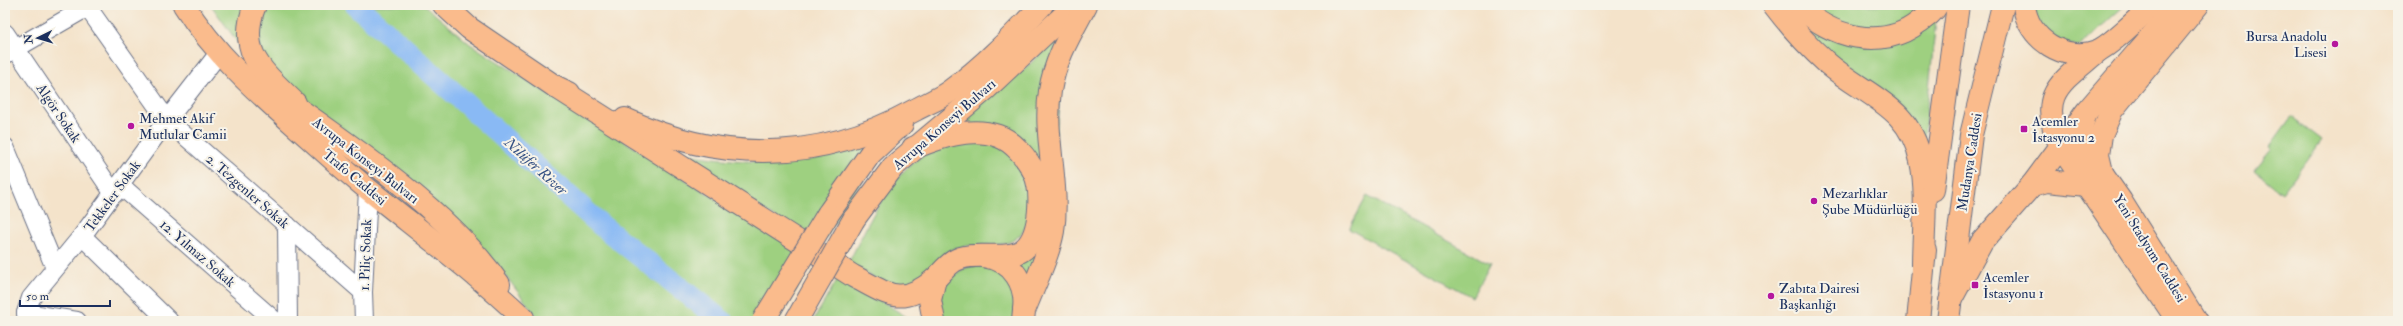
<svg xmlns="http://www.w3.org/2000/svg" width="2403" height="326" viewBox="0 0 2403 326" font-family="'IM FELL Double Pica',serif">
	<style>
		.green { fill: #9ed080; stroke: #5c806f }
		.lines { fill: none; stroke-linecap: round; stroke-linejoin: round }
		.river { stroke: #89b9f4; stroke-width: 22 }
		.minor-casing { stroke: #676e84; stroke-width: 20 }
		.major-casing { stroke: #676e84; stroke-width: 24 }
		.highway-casing { stroke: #676e84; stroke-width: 24 }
		.minor { stroke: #fff; stroke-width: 18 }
		.major { stroke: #fabb8c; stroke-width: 22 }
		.highway { stroke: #fabb8c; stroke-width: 22 }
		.major-bridge-casing { stroke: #676e84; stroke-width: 24; stroke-linecap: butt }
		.major-bridge { stroke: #fabb8c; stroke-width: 22 }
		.poi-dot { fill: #b5179e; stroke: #f7f3e8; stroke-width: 1.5 }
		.labels { text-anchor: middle; stroke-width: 4; stroke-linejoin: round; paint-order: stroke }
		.poi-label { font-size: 14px; fill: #1b2f5e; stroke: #f7f3e8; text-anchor: start }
		.street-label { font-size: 14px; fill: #1b2f5e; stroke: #f7f3e8 }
		.water-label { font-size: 15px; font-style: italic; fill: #365284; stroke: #f7f3e8 }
	</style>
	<rect width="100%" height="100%" fill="#f7f3e8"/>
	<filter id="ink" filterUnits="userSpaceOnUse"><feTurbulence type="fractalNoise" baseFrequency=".025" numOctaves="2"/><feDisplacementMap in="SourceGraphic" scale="8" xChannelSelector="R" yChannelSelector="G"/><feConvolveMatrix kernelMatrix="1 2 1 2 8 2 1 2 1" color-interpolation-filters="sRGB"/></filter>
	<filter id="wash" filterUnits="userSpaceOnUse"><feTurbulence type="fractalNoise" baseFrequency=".012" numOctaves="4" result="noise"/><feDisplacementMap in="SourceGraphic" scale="16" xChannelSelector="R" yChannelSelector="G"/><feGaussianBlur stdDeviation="0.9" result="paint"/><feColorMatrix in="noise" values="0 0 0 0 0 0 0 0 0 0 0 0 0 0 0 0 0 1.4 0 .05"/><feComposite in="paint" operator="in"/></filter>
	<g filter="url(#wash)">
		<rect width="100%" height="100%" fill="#f4e3ca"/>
		<g class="green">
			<path d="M 211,5 L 245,5 L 239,27 L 243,50 Z"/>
			<path d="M 267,5 L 424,5 L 470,44 L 813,260 L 778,321 L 540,321 L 493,259 L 276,77 L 259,58 L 259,15 Z"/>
			<path d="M 1782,5 L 1789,5 L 1824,34 L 1936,19 L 1924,138 L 1837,61 Z"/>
			<path d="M 1812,5 L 1928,5 L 1918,13 L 1880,31 L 1837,23 Z"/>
			<path d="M 2034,5 L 2125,5 L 2080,46 L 2060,45 L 2038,26 Z"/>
			<path d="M 1066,31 L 1047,225 L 1027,285 L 1013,261 L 1041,221 L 1017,143 L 943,132 L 1020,73 Z"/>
			<path d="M 2292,117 L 2322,140 L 2282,193 L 2254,170 L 2272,149 L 2270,147 Z"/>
			<path d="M 913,125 C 873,158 848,202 821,246 L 670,151 C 725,161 787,169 842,153 C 866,145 890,135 913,125 Z"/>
			<path d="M 957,139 L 1006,148 C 1013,158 1023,169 1029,180 C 1031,184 1030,190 1031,195 C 1032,217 1026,240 1002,244 C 987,247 972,243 956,248 C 943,252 936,264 927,273 C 901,298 874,277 848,264 C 865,230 887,180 919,158 C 930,150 945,145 957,139 Z"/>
			<path d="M 1367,196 L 1490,264 L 1472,297 L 1349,229 Z"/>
			<path d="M 974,265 C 1014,267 1015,286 1015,321 L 943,321 C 934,293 947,273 974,265 Z"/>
			<path d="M 840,275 L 913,321 L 813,321 Z"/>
		</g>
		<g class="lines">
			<path class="river" d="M 356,5 L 602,226 L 722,321"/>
		</g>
	</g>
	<g filter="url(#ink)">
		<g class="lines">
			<defs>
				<g id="minor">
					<path d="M 86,5 L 167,120 L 363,292"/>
					<path d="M 5,33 L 114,194"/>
					<path d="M 6,54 L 91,5"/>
					<path d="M 5,147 L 55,268"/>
					<path d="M 120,185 L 275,321"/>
					<path d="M 287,225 L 288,321"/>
					<path d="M 82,236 L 169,321"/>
					<path d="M 26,313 L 77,321"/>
					<path d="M 29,321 L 26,313 L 31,298 L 82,236 L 167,120 L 219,53"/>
					<path d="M 364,321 L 363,292 L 368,189"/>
				</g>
				<g id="major">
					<path d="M 184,5 C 214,53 256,91 299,129 C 322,149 345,171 369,190 C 421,232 475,272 523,318"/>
					<path d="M 255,5 C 236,53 264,72 295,103"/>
					<path d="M 444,5 L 469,28 L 556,87 L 569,93"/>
					<path d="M 2098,51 C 2061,83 2036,94 2061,147 L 2178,321"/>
					<path d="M 556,87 L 853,276 C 886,293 901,308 934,280 C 941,274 946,266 954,261 C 973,249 1008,263 1024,249 C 1041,235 1043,191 1034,172 C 1027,158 1013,141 998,136 C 970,126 939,138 913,148"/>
					<path d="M 280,96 C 354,148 447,210 499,284"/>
					<path d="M 2085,115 L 2081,129 L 2083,143 L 2088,154 L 2121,201 L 2196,321"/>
					<path d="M 625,119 C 723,164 821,162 915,110 C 926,104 939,99 950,91 C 984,66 1013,36 1042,5"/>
					<path d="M 2102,172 L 2098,155 L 2101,135 L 2112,110 L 2198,5"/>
					<path d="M 2032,185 L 2047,181 L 2086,185"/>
					<path d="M 828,214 L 870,154 L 902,124"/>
					<path d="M 854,219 L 893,167 L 987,88 L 1075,5"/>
					<path d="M 987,257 C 1013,261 1027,285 1024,309"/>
					<path d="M 934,321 L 930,300 L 935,279"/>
					<path d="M 1023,321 L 1024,311 C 1034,285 1048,258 1053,231 C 1060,184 1043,136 1050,91 C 1055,59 1071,33 1086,5"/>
				</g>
				<g id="highway">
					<path d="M 1774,5 C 1790,26 1808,46 1827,63 C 1866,97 1909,104 1921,161 C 1928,194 1923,232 1923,265"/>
					<path d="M 1799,5 C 1829,38 1883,51 1919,22 C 1926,17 1933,13 1937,5"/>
					<path d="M 2024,5 C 2027,39 2065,63 2097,51 C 2108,47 2143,15 2151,5"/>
					<path d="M 1933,190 L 1958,5"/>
					<path d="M 1950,301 L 1982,242 L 2032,185 L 2087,111 L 2161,25 L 2174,5"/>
					<path d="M 1918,321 L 1925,250"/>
					<path d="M 1948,321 L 1971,135 L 2003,5"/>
				</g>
			</defs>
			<use href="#minor" class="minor-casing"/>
			<use href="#major" class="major-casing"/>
			<use href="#highway" class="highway-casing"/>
			<use href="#minor" class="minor"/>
			<use href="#major" class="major"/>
			<use href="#highway" class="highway"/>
			<defs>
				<g id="major-bridge">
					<path d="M 763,321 L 828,214"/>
					<path d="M 796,321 L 854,219"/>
				</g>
			</defs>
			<use href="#major-bridge" class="major-bridge-casing"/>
			<use href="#major-bridge" class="major-bridge"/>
		</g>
	</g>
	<g class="poi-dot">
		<circle cx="2335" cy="44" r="4"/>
		<circle cx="131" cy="126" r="4"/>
		<rect x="2020" y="125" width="8" height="8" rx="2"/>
		<circle cx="1814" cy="201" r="4"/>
		<rect x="1971" y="281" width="8" height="8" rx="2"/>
		<circle cx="1771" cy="296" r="4"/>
	</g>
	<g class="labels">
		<g class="poi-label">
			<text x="2327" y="41" text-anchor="end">Bursa Anadolu<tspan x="2327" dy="16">Lisesi</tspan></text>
			<text x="139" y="123">Mehmet Akif<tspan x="139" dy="16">Mutlular Camii</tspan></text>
			<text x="2032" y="126">Acemler<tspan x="2032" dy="16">İstasyonu 2</tspan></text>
			<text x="1822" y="198">Mezarlıklar<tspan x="1822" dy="16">Şube Müdürlüğü</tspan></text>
			<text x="1983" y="282">Acemler<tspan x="1983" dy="16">İstasyonu 1</tspan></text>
			<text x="1779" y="293">Zabıta Dairesi<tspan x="1779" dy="16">Başkanlığı</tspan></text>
		</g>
		<g class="street-label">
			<text transform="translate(59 113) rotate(56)" y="5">Algör Sokak</text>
			<text transform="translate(944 124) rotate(-41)" y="5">Avrupa Konseyi Bulvarı</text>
			<text transform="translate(366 160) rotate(38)" y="5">Avrupa Konseyi Bulvarı</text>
			<text transform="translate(1969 162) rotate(-81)" y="5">Mudanya Caddesi</text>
			<text transform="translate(355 177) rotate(40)" y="5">Trafo Caddesi</text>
			<text transform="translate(248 191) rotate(41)" y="5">2. Tezgenler Sokak</text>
			<text transform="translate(112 196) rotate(-54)" y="5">Tekkeler Sokak</text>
			<text transform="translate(2150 248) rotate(58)" y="5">Yeni Stadyum Caddesi</text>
			<text transform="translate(198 253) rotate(41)" y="5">12. Yılmaz Sokak</text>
			<text transform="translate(365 255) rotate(-88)" y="5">1. Piliç Sokak</text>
		</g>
		<g class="water-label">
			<text transform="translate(536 166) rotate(42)" y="5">Nilüfer River</text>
		</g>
	</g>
	<rect width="2403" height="326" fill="none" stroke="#f7f3e8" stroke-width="20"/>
	<g transform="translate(38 38) rotate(265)" stroke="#f7f3e8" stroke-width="3" paint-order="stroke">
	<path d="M0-3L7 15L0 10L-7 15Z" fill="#1b2f5e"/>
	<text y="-6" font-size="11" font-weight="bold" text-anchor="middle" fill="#1b2f5e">N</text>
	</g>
	<path d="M20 300v6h90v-6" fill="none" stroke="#1b2f5e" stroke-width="2"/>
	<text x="26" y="300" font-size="12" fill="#1b2f5e" stroke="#f7f3e8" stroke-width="3" paint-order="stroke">50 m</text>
</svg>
